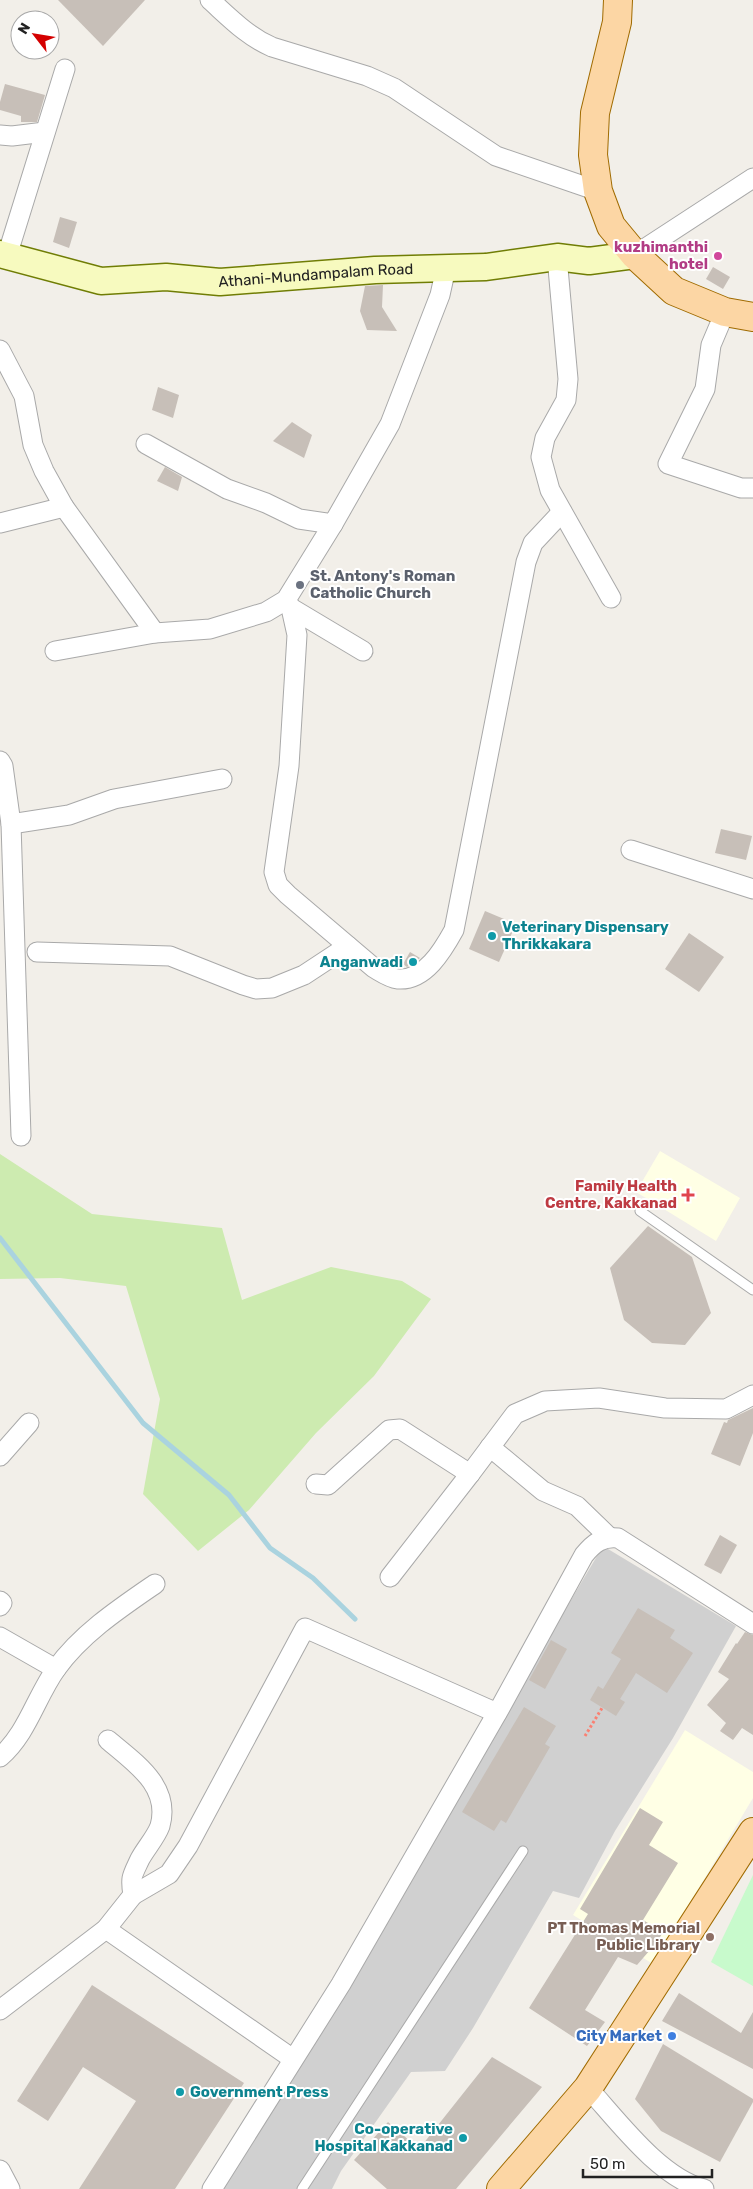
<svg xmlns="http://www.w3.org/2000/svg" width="753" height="2189" viewBox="0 0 753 2189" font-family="Rubik,sans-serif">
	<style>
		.education { fill: #ffffe5 }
		.religious { fill: #d0d0d0 }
		.grass { fill: #cdebb0 }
		.park { fill: #c8facc }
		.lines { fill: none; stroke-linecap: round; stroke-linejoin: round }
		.stream { stroke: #aad3df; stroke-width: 5 }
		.building { fill: #c7bfb8 }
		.lane-casing { stroke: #a9a9a9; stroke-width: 11 }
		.street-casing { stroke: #a9a9a9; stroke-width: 21 }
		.secondary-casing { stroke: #707d05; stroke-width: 29 }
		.primary-casing { stroke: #a06b00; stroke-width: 30 }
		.path { stroke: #fa8072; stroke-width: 3; stroke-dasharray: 2.5 2.5; stroke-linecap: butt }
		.lane { stroke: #fff; stroke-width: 9 }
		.street { stroke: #fff; stroke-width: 19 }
		.secondary { stroke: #f7fabf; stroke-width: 26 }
		.primary { stroke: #fcd6a4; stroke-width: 28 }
		.hotel-dot { fill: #d1479c; stroke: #fff; stroke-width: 2 }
		.worship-dot { fill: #6b7280; stroke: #fff; stroke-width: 2 }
		.culture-dot { fill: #0f9aa8; stroke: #fff; stroke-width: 2 }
		.health-dot { fill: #e0444e; stroke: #fff; stroke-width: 2 }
		.education-dot { fill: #8d6e63; stroke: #fff; stroke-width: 2 }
		.shop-dot { fill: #3f7fe0; stroke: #fff; stroke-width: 2 }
		.labels { text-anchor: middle; stroke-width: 4; stroke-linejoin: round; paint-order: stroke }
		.hotel-label { font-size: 15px; font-weight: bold; fill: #b23c85; stroke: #fff; text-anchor: end }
		.street-label { font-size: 15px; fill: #222; stroke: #fff }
		.worship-label { font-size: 15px; font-weight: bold; fill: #5b616d; stroke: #fff; text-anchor: start }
		.culture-label { font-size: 15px; font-weight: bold; fill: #0d838f; stroke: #fff; text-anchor: start }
		.health-label { font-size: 15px; font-weight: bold; fill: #be3a42; stroke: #fff; text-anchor: end }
		.education-label { font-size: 15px; font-weight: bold; fill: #785e54; stroke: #fff; text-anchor: end }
		.shop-label { font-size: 15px; font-weight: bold; fill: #366cbe; stroke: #fff; text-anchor: end }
	</style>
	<rect width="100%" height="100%" fill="#f2efe9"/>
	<g class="education">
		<path d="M 660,1151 L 740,1198 L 716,1241 L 636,1192 Z"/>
		<path d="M 685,1730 L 753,1772 L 753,1798 L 653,1964 L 573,1915 Z"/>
	</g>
	<path class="religious" d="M 603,1546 L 736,1626 L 673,1738 L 615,1831 L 579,1898 L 553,1891 L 473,2028 L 445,2071 L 411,2072 L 341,2171 L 332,2189 L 222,2189 Z"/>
	<path class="grass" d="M 0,1154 L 92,1214 L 222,1228 L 242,1300 L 331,1267 L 402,1281 L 431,1299 L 374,1376 L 316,1433 L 249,1510 L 198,1551 L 143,1494 L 160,1399 L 126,1286 L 60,1278 L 0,1279 Z"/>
	<path class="park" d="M 753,1875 L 753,1986 L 711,1962 Z"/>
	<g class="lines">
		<path class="stream" d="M 0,1238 L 143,1423 L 229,1495 L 270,1548 L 313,1578 L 355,1619"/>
	</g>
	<g class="building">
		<path d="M 58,0 L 145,0 L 103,46 Z"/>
		<path d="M 5,84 L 45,95 L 37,122 L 21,122 L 21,116 L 0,110 L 0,102 Z"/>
		<path d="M 60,217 L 77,222 L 69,248 L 53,242 Z"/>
		<path d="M 713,267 L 730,277 L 723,289 L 706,279 Z"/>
		<path d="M 383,285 L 382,307 L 397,331 L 367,330 L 360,311 L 365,286 Z"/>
		<path d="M 158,387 L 179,395 L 173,418 L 152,410 Z"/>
		<path d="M 292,422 L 312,435 L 304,458 L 273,441 Z"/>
		<path d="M 165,467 L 182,477 L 178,491 L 157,481 Z"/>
		<path d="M 721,829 L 752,836 L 746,860 L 715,853 Z"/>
		<path d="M 485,911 L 516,924 L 499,962 L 469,949 Z"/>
		<path d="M 689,933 L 724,957 L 699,992 L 665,969 Z"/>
		<path d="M 410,952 L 420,958 L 407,967 L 403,964 Z"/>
		<path d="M 648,1226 L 692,1257 L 711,1313 L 685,1345 L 652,1343 L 624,1320 L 610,1268 Z"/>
		<path d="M 753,1408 L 753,1433 L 740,1466 L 711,1454 L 724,1422 L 727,1423 L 728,1420 Z"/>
		<path d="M 720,1535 L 737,1545 L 721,1574 L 704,1565 Z"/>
		<path d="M 638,1608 L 675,1630 L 670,1638 L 693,1653 L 667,1693 L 636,1673 L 620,1699 L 625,1702 L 616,1716 L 590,1700 L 598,1686 L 603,1689 L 621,1659 L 611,1653 Z"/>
		<path d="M 745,1632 L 753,1635 L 753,1735 L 742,1728 L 733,1740 L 720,1731 L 726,1723 L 707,1705 L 729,1679 L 718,1672 L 736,1643 L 737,1644 Z"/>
		<path d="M 551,1640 L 567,1649 L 545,1689 L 529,1680 Z"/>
		<path d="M 524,1707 L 556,1726 L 545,1744 L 550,1747 L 506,1823 L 501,1820 L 494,1831 L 462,1812 Z"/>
		<path d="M 640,1808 L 663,1822 L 649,1845 L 678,1863 L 643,1920 L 663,1932 L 652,1951 L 650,1950 L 637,1965 L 618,1957 L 585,2010 L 605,2022 L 587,2046 L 529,2008 L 588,1914 L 580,1909 Z"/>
		<path d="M 92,1985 L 244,2083 L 175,2189 L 79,2189 L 136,2101 L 83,2067 L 48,2121 L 17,2101 Z"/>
		<path d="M 679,1993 L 741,2033 L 753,2012 L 753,2069 L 662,2021 Z"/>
		<path d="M 663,2044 L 753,2099 L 753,2102 L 720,2162 L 661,2131 L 635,2099 Z"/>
		<path d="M 492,2057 L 542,2087 L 456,2189 L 387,2189 L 354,2160 L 388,2122 L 419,2149 Z"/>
	</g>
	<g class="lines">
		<defs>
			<g id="lane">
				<path d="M 640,1211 L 753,1290"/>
				<path d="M 302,2189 L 523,1851"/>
			</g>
			<g id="street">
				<path d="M 210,0 C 230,18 247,36 272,47 L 367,76 L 394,88 L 496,156 L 598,191"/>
				<path d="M 0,135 L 12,136 L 45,132"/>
				<path d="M 635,255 L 753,178"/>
				<path d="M 7,256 L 65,69"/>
				<path d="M 557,257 L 568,379 L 566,400 L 545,438 L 541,457 L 550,490 L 611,598"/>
				<path d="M 725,312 L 711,345 L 705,389 L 668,464 L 741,488 L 753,488"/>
				<path d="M 0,350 L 24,396 L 33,445 L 44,471 L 64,507 L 155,633"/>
				<path d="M 146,444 L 227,489 L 266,503 L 299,519 L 333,524 L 390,424 L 440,295 L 446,268"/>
				<path d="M 0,523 L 64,507"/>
				<path d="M 286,600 L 291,608 L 297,635 L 289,766 L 274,872 L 278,885 L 288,895 L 374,968 C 381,972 389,978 398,979 C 425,981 443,950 454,930 L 526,562 L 533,543 L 562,512"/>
				<path d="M 291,608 L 363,651"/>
				<path d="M 55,651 L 155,633 L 210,629 L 266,612 L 286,600 L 333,524"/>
				<path d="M 0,761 L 3,766 L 11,824 L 21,1136"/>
				<path d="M 11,824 L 69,815 L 114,799 L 222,779"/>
				<path d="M 631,850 L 753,889"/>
				<path d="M 37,952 L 170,956 L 243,985 L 256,989 L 272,988 L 304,975 L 348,946"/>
				<path d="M 490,1447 L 543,1491 L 577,1506 L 608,1536"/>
				<path d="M 0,1456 L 29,1423"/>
				<path d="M 470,1474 L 515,1414 L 545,1401 L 599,1398 L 665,1408 L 726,1409 L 753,1395"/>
				<path d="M 316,1484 L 328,1485 L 389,1430 L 400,1429 L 470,1474 L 390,1577"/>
				<path d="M 0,1601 L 2,1603 L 0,1606"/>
				<path d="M 0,1637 L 56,1669"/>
				<path d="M 0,1757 C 27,1734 36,1697 56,1669 C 81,1634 120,1608 155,1584"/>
				<path d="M 133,1895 L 169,1874 L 188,1846 L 305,1628 L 497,1713"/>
				<path d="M 106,1929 L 293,2059"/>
				<path d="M 0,2010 L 106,1929 L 133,1895 C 130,1877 132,1876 140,1859 C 146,1848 156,1837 160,1826 C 171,1786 135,1763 108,1740"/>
				<path d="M 588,2088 C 618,2121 660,2178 704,2189"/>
				<path d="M 0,2170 L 10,2189"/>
				<path d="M 212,2189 L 341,1984 L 500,1708 L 584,1555 C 593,1544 602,1536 618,1538 L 753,1624"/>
			</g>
			<g id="secondary">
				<path id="s1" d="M 0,254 L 101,281 L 166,277 L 220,282 L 375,270 L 486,267 L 557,257 L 589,261 L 635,255"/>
			</g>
			<g id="primary">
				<path d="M 618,0 L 617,22 L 595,113 L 593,155 L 598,191 L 611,226 L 635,255 L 674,291 L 725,312 L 753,317"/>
				<path d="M 501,2189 L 588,2088 L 753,1832"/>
			</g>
		</defs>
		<use href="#lane" class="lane-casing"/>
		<use href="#street" class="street-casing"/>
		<use href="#secondary" class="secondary-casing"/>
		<use href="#primary" class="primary-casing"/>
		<path class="path" d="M 585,1736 L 602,1708"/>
		<use href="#lane" class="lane"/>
		<use href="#street" class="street"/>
		<use href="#secondary" class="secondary"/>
		<use href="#primary" class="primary"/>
	</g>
	<circle class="hotel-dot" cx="718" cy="256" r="5"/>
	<circle class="worship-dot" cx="300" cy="585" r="5"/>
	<g class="culture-dot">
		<circle cx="492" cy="936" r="5"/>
		<circle cx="413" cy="962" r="5"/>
		<circle cx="180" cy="2092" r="5"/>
		<circle cx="463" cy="2138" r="5"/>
	</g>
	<path class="health-dot" d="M685.5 1187.5h5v5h5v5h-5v5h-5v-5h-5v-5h5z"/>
	<circle class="education-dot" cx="710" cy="1937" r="5"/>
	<circle class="shop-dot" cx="672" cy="2036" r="5"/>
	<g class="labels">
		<g class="hotel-label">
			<text x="708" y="252">kuzhimanthi<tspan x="708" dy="17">hotel</tspan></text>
		</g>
		<g class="street-label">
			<text dy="5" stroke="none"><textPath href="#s1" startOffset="320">Athani-Mundampalam Road</textPath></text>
		</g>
		<g class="worship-label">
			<text x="310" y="581">St. Antony's Roman<tspan x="310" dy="17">Catholic Church</tspan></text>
		</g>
		<g class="culture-label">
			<text x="502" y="932">Veterinary Dispensary<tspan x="502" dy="17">Thrikkakara</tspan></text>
			<text x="403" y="967" text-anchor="end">Anganwadi</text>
			<text x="190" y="2097">Government Press</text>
			<text x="453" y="2134" text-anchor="end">Co-operative<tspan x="453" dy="17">Hospital Kakkanad</tspan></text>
		</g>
		<g class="health-label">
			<text x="677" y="1191">Family Health<tspan x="677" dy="17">Centre, Kakkanad</tspan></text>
		</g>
		<g class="education-label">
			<text x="700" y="1933">PT Thomas Memorial<tspan x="700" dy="17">Public Library</tspan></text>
		</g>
		<g class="shop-label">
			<text x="662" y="2041">City Market</text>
		</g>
	</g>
	<g transform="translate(35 35) rotate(301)"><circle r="24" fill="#ffffff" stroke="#a7a7a7"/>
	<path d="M0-4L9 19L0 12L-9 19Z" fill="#d40000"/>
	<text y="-8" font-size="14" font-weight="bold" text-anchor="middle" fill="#222222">N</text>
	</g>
	<path d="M583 2169v8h129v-8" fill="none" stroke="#222222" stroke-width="2.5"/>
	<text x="590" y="2169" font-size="15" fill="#222222" stroke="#ffffff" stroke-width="4" paint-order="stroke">50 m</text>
</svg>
